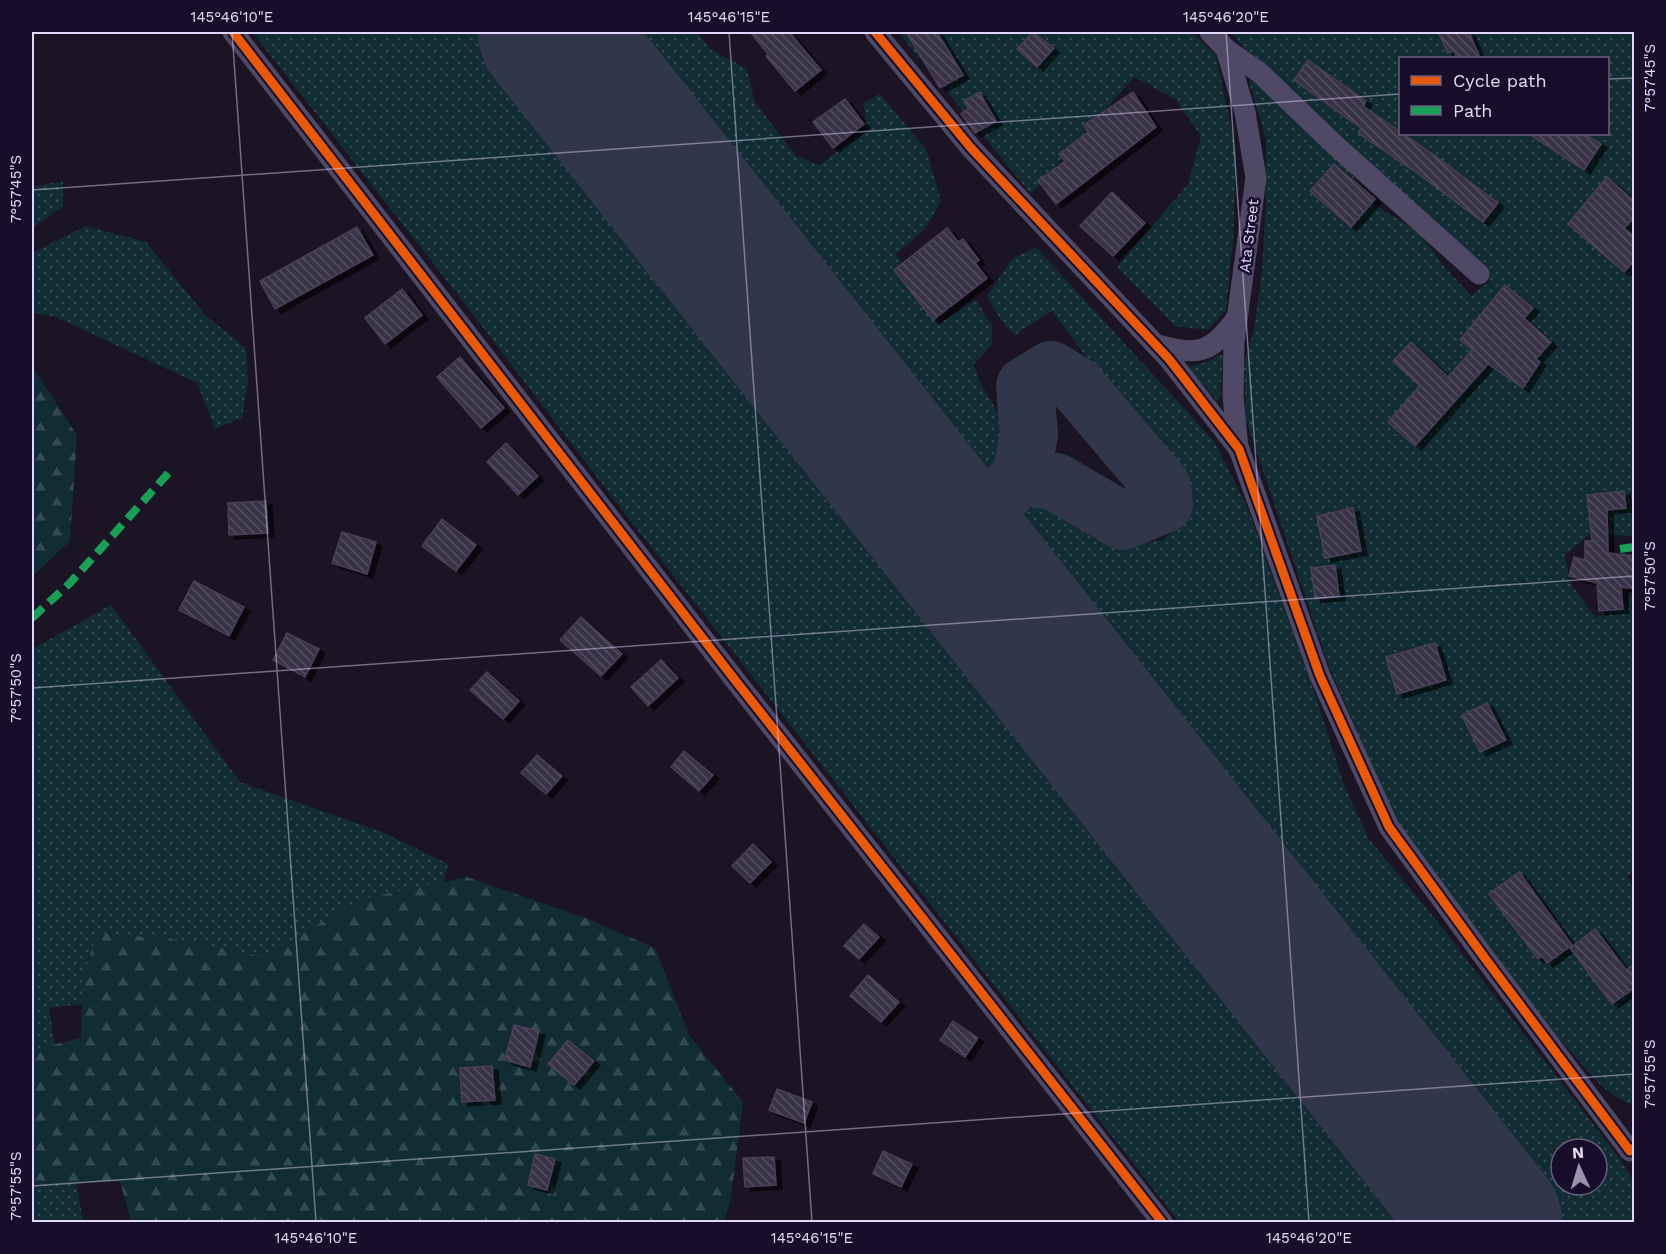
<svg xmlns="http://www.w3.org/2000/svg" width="1666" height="1254" viewBox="0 0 1666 1254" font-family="'Work Sans',sans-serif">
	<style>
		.grass { fill: url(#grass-dots); fill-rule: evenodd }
		.forest { fill: url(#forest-firs) }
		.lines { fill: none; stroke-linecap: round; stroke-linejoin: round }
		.taxiway { stroke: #32364a; stroke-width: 58 }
		.runway { stroke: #32364a; stroke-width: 146 }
		.building { fill: url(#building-back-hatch); stroke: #483f58; stroke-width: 1.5; filter: url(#shadow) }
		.street { stroke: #4f4965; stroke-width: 21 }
		.quiet { stroke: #1a9f57; stroke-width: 8; stroke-dasharray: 15 8; stroke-linecap: butt }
		.cycleway-casing { stroke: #180e2a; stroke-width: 13 }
		.cycleway { stroke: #e8590c; stroke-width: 9 }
		.ticks { fill: none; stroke: #e2d8ff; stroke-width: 1.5; stroke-opacity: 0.45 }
		.labels { text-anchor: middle; stroke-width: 5; stroke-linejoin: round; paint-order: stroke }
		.street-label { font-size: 15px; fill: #e2d8ff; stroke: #180e2a }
		.neatline { fill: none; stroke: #e2d8ff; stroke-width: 2 }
		.ticks-label { font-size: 15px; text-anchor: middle; fill: #e2d8ff }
	</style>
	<defs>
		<pattern id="grass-dots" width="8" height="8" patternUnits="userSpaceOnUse" patternTransform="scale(1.5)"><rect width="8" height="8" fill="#122c33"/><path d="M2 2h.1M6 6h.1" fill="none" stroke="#344a52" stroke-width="1.8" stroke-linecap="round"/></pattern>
		<pattern id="forest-firs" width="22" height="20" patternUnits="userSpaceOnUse" patternTransform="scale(1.5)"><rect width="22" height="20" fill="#122c33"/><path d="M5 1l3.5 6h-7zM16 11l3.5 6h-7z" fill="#344a52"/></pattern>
		<pattern id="building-back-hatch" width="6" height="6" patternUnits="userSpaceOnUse" patternTransform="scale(1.5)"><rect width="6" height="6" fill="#393246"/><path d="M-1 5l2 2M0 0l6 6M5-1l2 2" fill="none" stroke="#554f62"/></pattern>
		<filter id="shadow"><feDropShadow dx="6" dy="4" stdDeviation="0" flood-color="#0009"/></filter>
	</defs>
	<rect width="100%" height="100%" fill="#1a1424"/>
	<g class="grass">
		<path d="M 252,32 L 519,32 L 997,645 L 1075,734 L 1271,990 L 1375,1131 L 1447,1222 L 1179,1222 L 615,501 L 475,317 Z"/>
		<path d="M 580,32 L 698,32 L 710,49 L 747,69 L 754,101 L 796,156 L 820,165 L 866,129 L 864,103 L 880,94 L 926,149 L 941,201 L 925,229 L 896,254 L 940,323 L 976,300 L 992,326 L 992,344 L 974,364 L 979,380 L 1011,436 L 1009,459 L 1002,473 L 979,492 L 956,493 L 931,479 Z"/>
		<path d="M 898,32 L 1192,32 L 1216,55 L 1236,152 L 1233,240 L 1226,310 L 1208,330 L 1175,326 L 1117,267 L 1188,184 L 1201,136 L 1175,99 L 1134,77 L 1031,194 Z"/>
		<path d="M 1230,32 L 1634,32 L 1634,536 L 1591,534 L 1565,555 L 1570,583 L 1596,618 L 1628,602 L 1634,586 L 1634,868 L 1628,877 L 1634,889 L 1634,1105 C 1602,1096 1583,1063 1560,1040 C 1556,1036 1550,1033 1545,1029 L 1402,834 L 1329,667 L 1246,420 L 1244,364 L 1254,330 L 1262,272 L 1266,200 L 1266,139 L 1249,82 L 1253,78 L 1343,165 L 1381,209 L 1419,232 L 1443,265 L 1471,296 L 1490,281 L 1475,256 L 1437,226 L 1304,106 L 1265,65 L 1247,51 ZM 1400,58 L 1608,58 L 1608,134 L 1400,134 Z"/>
		<path d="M 63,181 L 63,206 L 32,228 L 32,187 Z"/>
		<path d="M 86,226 L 146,242 L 206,316 L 246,348 L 248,382 L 242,418 L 215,429 L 197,383 L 54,316 L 32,313 L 32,253 Z"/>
		<path d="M 1036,247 L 1214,441 L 1246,504 L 1315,694 L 1343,782 L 1369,839 L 1441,926 L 1620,1159 L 1634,1182 L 1634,1222 L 1516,1222 L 1213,850 L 1016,589 L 1001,557 L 1006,530 L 1021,513 L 1043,502 L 1067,513 L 1113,542 L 1138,544 L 1162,540 L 1179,528 L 1192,509 L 1190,483 L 1155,449 L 1052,311 L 1015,335 C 1002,324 995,312 987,296 L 1012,259 ZM 1561,1149 L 1597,1149 L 1597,1185 L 1561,1185 Z"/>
		<path d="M 1220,354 L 1223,355 L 1220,399 L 1217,401 L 1188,367 L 1209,361 Z"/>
		<path d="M 111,605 L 240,782 L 382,832 L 448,864 L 425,962 L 49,1008 L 83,1222 L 32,1222 L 32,649 Z"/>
	</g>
	<g class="forest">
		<path d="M 32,366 L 77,435 L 70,541 L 32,577 Z"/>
		<path d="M 467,877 L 588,919 L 655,948 L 689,1035 L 743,1102 L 731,1198 L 724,1222 L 131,1222 L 120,1181 L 32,1185 L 32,1050 L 81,1038 L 82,981 L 97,933 L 182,940 L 263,957 L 361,899 Z"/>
	</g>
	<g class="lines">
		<path class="taxiway" d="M 954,543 L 1021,476 L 1029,435 L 1025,386 L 1051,370 L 1076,385 L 1162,486 L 1164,504 L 1123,521 L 1056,482 L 1021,476"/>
		<path class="runway" d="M 551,32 L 1489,1222"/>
	</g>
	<g class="building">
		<path d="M 750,32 L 789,32 L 821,70 L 795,91 L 766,56 L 768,54 Z"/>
		<path d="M 906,32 L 937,32 L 963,75 L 940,88 Z"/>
		<path d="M 1033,32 L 1054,48 L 1037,67 L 1017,49 Z"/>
		<path d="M 1438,32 L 1469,32 L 1480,58 L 1457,58 L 1454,51 L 1448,53 Z"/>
		<path d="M 1308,60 L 1366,101 L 1363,106 L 1441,160 L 1498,203 L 1483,222 L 1417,173 L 1358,133 L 1361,128 L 1294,80 Z"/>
		<path d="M 979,92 L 996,121 L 975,133 L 961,114 L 969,109 L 964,101 Z"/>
		<path d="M 1133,92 L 1156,127 L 1056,204 L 1038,181 L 1065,161 L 1059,154 L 1088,132 L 1084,125 Z"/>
		<path d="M 845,99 L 864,124 L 833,148 L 813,122 Z"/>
		<path d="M 1529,134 L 1585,134 L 1601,144 L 1584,170 Z"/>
		<path d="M 1334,164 L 1375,199 L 1351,227 L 1310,191 Z"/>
		<path d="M 1607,177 L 1635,202 L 1635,217 L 1624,228 L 1635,237 L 1635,260 L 1624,272 L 1568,224 Z"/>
		<path d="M 1112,192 L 1145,223 L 1113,256 L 1080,226 Z"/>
		<path d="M 357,227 L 373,255 L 275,309 L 260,281 Z"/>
		<path d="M 947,228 L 958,242 L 963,239 L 979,260 L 975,263 L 987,278 L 933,320 L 894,270 Z"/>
		<path d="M 1505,285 L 1533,308 L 1524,318 L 1551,342 L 1536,359 L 1540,362 L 1523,388 L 1488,364 L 1415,446 L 1388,422 L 1420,386 L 1393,361 L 1411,342 L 1448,377 L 1472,350 L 1460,340 Z"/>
		<path d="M 402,289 L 422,315 L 385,344 L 365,318 Z"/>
		<path d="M 460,357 L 504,408 L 481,428 L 437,377 Z"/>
		<path d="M 506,443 L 538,476 L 518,495 L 487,462 Z"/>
		<path d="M 1624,491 L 1626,508 L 1607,510 L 1608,553 L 1635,556 L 1635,589 L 1621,587 L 1623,609 L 1599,611 L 1597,583 L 1569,576 L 1574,557 L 1585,560 L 1585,541 L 1592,541 L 1587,495 Z"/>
		<path d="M 266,501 L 268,533 L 229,535 L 228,503 Z"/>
		<path d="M 1353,508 L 1361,551 L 1325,558 L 1317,516 Z"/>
		<path d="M 442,519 L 476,545 L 456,571 L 422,546 Z"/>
		<path d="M 342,532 L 376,542 L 367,574 L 332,563 Z"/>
		<path d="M 1335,565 L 1339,596 L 1315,599 L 1311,568 Z"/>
		<path d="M 194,581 L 244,607 L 229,636 L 179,610 Z"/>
		<path d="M 581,617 L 622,654 L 601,676 L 560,640 Z"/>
		<path d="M 287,633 L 319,649 L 305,677 L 273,660 Z"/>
		<path d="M 1435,643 L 1446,680 L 1397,694 L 1386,657 Z"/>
		<path d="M 661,660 L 678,678 L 648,706 L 631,687 Z"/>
		<path d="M 487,672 L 519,701 L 503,719 L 470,690 Z"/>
		<path d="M 1487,703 L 1506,740 L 1480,752 L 1462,715 Z"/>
		<path d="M 684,751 L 713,775 L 699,791 L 671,767 Z"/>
		<path d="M 537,755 L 562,776 L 546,794 L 521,773 Z"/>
		<path d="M 753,844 L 771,862 L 750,883 L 732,866 Z"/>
		<path d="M 1519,872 L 1572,945 L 1547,963 L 1542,956 L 1538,959 L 1489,894 Z"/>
		<path d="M 864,924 L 879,937 L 859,959 L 844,946 Z"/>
		<path d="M 1595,929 L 1626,970 L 1635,964 L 1635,987 L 1612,1004 L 1570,948 Z"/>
		<path d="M 868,975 L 899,1002 L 881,1022 L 850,996 Z"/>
		<path d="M 953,1021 L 978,1038 L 965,1057 L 940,1040 Z"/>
		<path d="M 514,1025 L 539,1031 L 530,1067 L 505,1060 Z"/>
		<path d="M 568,1040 L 594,1061 L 574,1085 L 548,1064 Z"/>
		<path d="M 492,1066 L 495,1100 L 462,1102 L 460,1068 Z"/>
		<path d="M 777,1089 L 812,1102 L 804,1123 L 769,1110 Z"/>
		<path d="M 883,1151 L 912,1164 L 901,1187 L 873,1174 Z"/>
		<path d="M 535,1154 L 555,1159 L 547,1190 L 528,1185 Z"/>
		<path d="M 774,1157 L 776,1185 L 745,1187 L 743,1158 Z"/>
	</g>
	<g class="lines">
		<g class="street">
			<path d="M 233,32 L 735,680 L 1162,1222"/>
			<path d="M 875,32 L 971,148 L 1169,359 L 1239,449 L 1320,676 L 1389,827 L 1487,961 L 1630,1151 L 1634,1148"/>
			<path d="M 1210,32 L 1226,49 L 1245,112 L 1256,178 L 1234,342 L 1233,396 L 1238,448"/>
			<path d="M 1226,49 L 1260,73 L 1335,145 L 1479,274"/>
			<path d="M 1155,344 C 1196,356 1210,355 1236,319"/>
		</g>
		<g class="quiet">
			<path d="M 1620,549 L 1634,547"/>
			<path d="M 32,618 L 70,583 L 172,469"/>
		</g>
		<defs>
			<g id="cycleway">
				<path d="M 233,32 L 735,680 L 1162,1222"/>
				<path d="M 875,32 L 971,148 L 1169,359 L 1239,449 L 1320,676 L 1389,827 L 1487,961 L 1630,1151 L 1634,1148"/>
			</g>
		</defs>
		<use href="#cycleway" class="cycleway-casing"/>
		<use href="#cycleway" class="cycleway"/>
	</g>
	<path class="ticks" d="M 232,32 L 316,1222M 729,32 L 812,1222M 1226,32 L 1309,1222M 1608,79 L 1634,78M 32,190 L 1400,94M 32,688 L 1634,576M 32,1186 L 1634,1074"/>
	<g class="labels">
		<g class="street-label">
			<text transform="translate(1249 236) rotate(-83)" y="5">Ata Street</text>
		</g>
	</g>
	<rect width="1666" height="1254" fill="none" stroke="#180e2a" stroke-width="66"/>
	<rect x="1399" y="57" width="210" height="78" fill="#180e2a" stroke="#695f7f" stroke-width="1.5"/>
	<rect x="1411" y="76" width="30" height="9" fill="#e8590c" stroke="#695f7f" stroke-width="1.5"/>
	<text x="1453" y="87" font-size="18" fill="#e2d8ff">Cycle path</text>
	<rect x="1411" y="106" width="30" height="9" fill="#1a9f57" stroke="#695f7f" stroke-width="1.5"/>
	<text x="1453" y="117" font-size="18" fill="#e2d8ff">Path</text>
	<g transform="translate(1579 1167) rotate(356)"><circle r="28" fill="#180e2a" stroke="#695f7f" stroke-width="1.5"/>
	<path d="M0-4.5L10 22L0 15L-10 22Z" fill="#9c93b2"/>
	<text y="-9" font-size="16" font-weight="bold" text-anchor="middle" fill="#e2d8ff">N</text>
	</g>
	<rect x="33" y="33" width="1600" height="1188" class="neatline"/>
	<g class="ticks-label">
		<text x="232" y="22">145°46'10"E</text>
		<text x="729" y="22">145°46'15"E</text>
		<text x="1226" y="22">145°46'20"E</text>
		<text transform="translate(1650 78) rotate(-90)" y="5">7°57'45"S</text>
		<text transform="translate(16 189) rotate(-90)" y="5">7°57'45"S</text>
		<text transform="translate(1650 576) rotate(-90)" y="5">7°57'50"S</text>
		<text transform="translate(16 688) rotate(-90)" y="5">7°57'50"S</text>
		<text transform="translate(1650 1074) rotate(-90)" y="5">7°57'55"S</text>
		<text transform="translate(16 1186) rotate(-90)" y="5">7°57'55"S</text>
		<text x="316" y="1243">145°46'10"E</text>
		<text x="812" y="1243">145°46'15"E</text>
		<text x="1309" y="1243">145°46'20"E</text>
	</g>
</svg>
